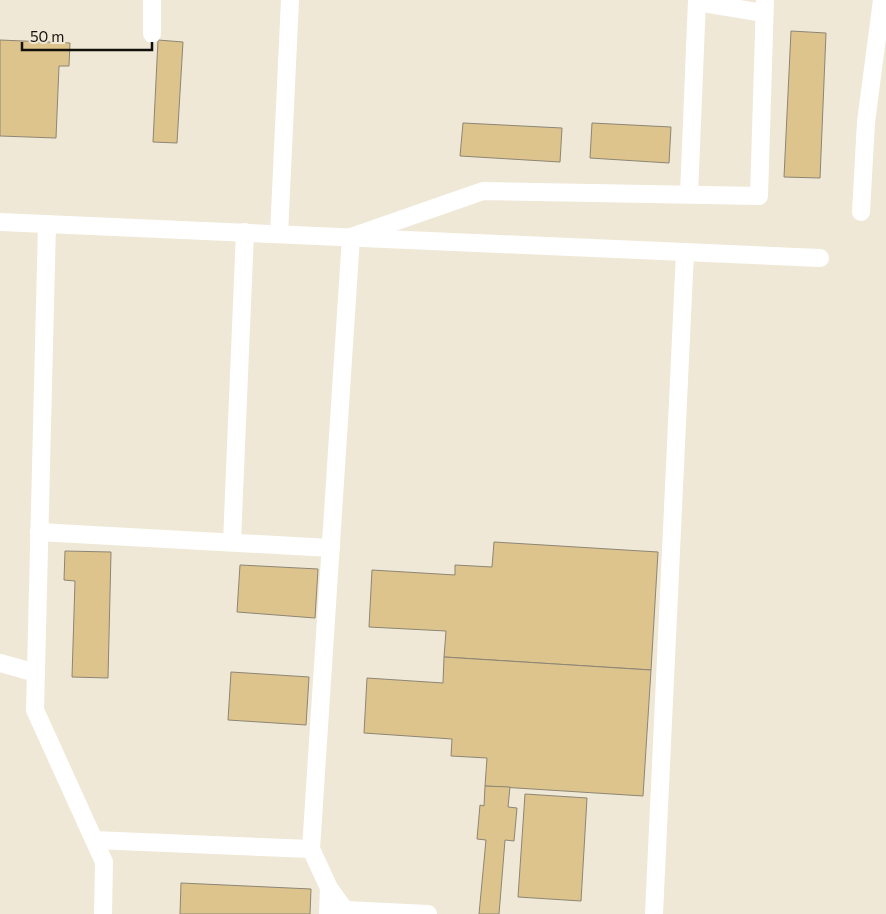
<svg xmlns="http://www.w3.org/2000/svg" width="886" height="914" viewBox="0 0 886 914" font-family="Commissioner,sans-serif">
	<style>
		.building { fill: #ddc48d; stroke: #8d8575 }
		.lines { fill: none; stroke-linecap: round; stroke-linejoin: round }
		.minor { stroke: #fff; stroke-width: 18 }
	</style>
	<rect width="100%" height="100%" fill="#f0e8d6"/>
	<g class="building">
		<path d="M 791,31 L 826,33 L 820,178 L 784,177 Z"/>
		<path d="M 0,40 L 70,43 L 69,66 L 59,66 L 56,138 L 0,136 Z"/>
		<path d="M 158,40 L 183,42 L 177,143 L 153,142 Z"/>
		<path d="M 463,123 L 562,128 L 560,162 L 460,156 Z"/>
		<path d="M 592,123 L 671,127 L 669,163 L 590,158 Z"/>
		<path d="M 494,542 L 658,552 L 651,670 L 444,657 L 446,631 L 369,627 L 372,570 L 455,575 L 455,565 L 492,567 Z"/>
		<path d="M 65,551 L 111,552 L 108,678 L 72,677 L 75,581 L 64,580 Z"/>
		<path d="M 240,565 L 318,569 L 315,618 L 237,612 Z"/>
		<path d="M 444,657 L 651,670 L 643,796 L 485,786 L 487,758 L 451,756 L 452,739 L 364,733 L 367,678 L 443,683 Z"/>
		<path d="M 231,672 L 309,677 L 306,725 L 228,720 Z"/>
		<path d="M 485,786 L 510,787 L 508,807 L 517,808 L 514,841 L 505,840 L 499,914 L 479,914 L 486,840 L 477,839 L 480,805 L 484,806 Z"/>
		<path d="M 525,794 L 587,798 L 581,901 L 518,897 Z"/>
		<path d="M 181,883 L 311,889 L 310,914 L 180,914 Z"/>
	</g>
	<g class="lines">
		<g class="minor">
			<path d="M 152,0 L 152,34"/>
			<path d="M 697,2 L 764,13"/>
			<path d="M 689,194 L 697,0"/>
			<path d="M 861,212 L 866,122 L 882,0"/>
			<path d="M 0,222 L 820,258"/>
			<path d="M 47,224 L 35,710 L 104,862 L 103,914"/>
			<path d="M 279,234 L 290,0"/>
			<path d="M 39,532 L 331,548"/>
			<path d="M 232,542 L 245,232"/>
			<path d="M 0,663 L 36,673"/>
			<path d="M 94,840 L 311,849 L 329,888 L 345,910 L 428,914"/>
			<path d="M 311,849 L 351,237 L 483,191 L 759,196 L 765,0"/>
			<path d="M 328,914 L 329,888"/>
			<path d="M 654,914 L 685,252"/>
		</g>
	</g>
	<path d="M22 42v8h130v-8" fill="none" stroke="#12100a" stroke-width="2.5"/>
	<text x="30" y="42" font-size="15" fill="#12100a" stroke="#f0e8d6" stroke-width="4" paint-order="stroke">50 m</text>
</svg>
